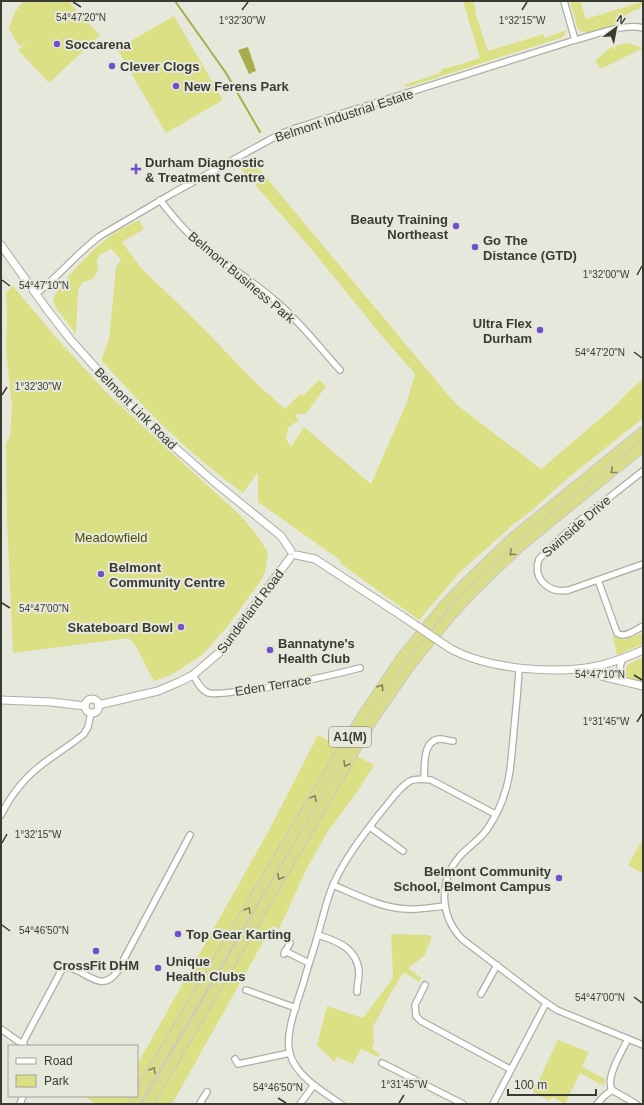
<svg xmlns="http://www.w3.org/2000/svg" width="644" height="1105" viewBox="0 0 644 1105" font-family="Arial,sans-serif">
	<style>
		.green { fill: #dce084 }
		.water { fill: #a8ac4a }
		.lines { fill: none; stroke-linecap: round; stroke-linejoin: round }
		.stream { stroke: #a8ac4a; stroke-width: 2 }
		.street-casing { stroke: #adaea3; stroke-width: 8 }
		.secondary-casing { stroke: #adaea3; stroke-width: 9 }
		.highway-casing { stroke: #c8c8c6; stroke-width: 12 }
		.street { stroke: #fff; stroke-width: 5.5 }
		.secondary { stroke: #fff; stroke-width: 7 }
		.highway { stroke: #d9dd8b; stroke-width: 10 }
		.secondary-bridge-casing { stroke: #adaea3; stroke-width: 9; stroke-linecap: butt }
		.secondary-bridge { stroke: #fff; stroke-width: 7 }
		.oneway { stroke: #82835c }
		.ticks { fill: none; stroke: #3a3a35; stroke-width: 1.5 }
		.poi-dot { fill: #7151cb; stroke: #e7e8dc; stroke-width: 1.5 }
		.labels { text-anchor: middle; stroke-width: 4; stroke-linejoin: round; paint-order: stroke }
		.shield { fill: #e7e8dc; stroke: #6e6e67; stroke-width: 1 }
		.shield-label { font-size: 12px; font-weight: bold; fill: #3a3a35 }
		.poi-label { font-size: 13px; font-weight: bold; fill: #3a3a35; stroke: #e7e8dc; text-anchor: start }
		.street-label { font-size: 13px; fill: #3a3a35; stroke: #e7e8dc }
		.park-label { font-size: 13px; fill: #4e5001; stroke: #e7e8dc }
		.ticks-label { font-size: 10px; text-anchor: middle; fill: #3a3a35; stroke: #e7e8dc; stroke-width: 4; stroke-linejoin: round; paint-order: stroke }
	</style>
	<rect width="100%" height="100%" fill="#e7e8dc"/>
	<g class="green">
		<path d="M 23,1 L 71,1 L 70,3 L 100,35 L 49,83 L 18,50 L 27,41 L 20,46 L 15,40 L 9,28 L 15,12 Z"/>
		<path d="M 463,1 L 473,1 L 476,11 L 475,12 L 488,51 L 544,34 L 545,38 L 567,30 L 563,37 L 408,87 L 404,85 L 440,73 L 442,69 L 455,66 L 480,58 Z"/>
		<path d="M 570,1 L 580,1 L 586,19 L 641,2 L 643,4 L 639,9 L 632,11 L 612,26 L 587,33 L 578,30 Z"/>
		<path d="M 174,16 L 223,100 L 166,133 L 117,49 Z"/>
		<path d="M 628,43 L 643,48 L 601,69 L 595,61 C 609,49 608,46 628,43 Z"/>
		<path d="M 249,157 L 449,396 L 457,405 L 541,469 L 615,406 L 629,391 L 643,379 L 643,418 L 568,478 L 531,511 L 515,523 L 460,572 L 419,620 L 341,564 L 340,560 L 258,502 L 258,472 L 243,493 C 219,475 196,457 174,436 C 148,412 125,386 101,360 L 109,340 L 116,267 L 121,259 L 111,249 L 100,255 L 97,259 L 98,271 L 93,279 L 83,282 L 78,290 L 76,334 L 56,308 L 53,299 C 61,281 93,249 109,237 C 118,230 129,225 139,220 L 144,229 L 122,242 L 141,268 L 196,321 L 258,385 L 285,409 L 300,394 L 303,396 L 319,380 L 326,386 L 306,414 L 297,414 L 296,417 L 299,420 L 288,428 L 286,439 L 291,447 L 304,427 L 371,484 L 407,402 L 415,374 L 382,336 L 312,250 L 237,164 Z"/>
		<path d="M 13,286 L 59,341 L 111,397 L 241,516 L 255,533 L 268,552 L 265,573 L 259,583 L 227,627 L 202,655 L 171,675 L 154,681 L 135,645 L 129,638 L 13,653 L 7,521 L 6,444 L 10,436 L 12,406 L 6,351 L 7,318 L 6,292 Z"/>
		<path d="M 643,633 L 643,644 L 617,655 L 613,637 L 615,636 L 625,640 Z"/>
		<path d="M 643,657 L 643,682 L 627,678 L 625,672 L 627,665 Z"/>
		<path d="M 318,735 L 374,765 L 355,795 L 328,831 L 307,868 L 279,929 L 272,926 L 172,1104 L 94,1104 L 94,1103 L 84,1096 L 137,1096 L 137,1065 L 268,832 Z"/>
		<path d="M 643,839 L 643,874 L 628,865 Z"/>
		<path d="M 391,934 L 428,935 L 432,937 L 424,956 L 408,968 L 421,978 L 419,982 L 404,972 L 392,991 L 373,1027 L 374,1042 L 372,1049 L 380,1054 L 378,1057 L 361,1049 L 353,1064 L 337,1057 L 334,1062 L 317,1045 L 327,1006 L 363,1018 L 393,978 Z"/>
		<path d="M 558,1040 L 589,1052 L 582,1067 L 605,1079 L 604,1086 L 580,1073 L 565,1104 L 552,1097 L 550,1101 L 533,1092 Z"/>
	</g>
	<path class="water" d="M 248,47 L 256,71 L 249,74 L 238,50 Z"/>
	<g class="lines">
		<path class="stream" d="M 175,1 L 226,73 L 260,132"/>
		<defs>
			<g id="street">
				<path d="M 564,1 L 575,40"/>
				<path d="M 160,200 C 173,217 187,234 204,247 C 229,266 254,282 278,303 C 301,323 320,348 340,370"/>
				<path d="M 36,294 C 59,276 77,253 100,236 L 173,193 L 280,134 L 296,128 L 575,40 C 595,35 623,23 643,28"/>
				<path d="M 643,471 L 573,526 L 539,559 C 532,580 550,594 569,590 L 643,564"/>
				<path d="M 598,580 L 617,633 C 624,639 636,630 643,626"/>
				<path d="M 519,668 C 518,692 515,716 513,741 C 511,758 511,776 505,792 C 502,804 495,817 488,828 C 481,839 469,846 460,856 C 438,881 440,916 462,939 L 541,999 L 557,1010 L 643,1045"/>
				<path d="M 193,675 C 197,681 201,691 209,693 C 218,695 230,692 240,691 C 280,687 321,678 360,668"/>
				<path d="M 622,681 L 620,666 L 623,658"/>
				<path d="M 424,779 C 425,766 422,740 440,739 C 445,739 449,741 453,741"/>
				<path d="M 1,815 C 11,795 26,776 44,763 C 57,753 71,745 84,734 L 88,727 L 91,713"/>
				<path d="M 370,827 L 403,851"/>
				<path d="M 333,885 C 357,895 381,908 407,909 C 420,910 433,907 445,906"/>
				<path d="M 318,935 C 338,941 358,949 359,973 C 359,979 357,985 357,992"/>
				<path d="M 285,951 L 309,963"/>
				<path d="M 284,954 L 290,943"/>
				<path d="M 425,985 L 415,1005 L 416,1016 L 421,1021 L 510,1069"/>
				<path d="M 246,990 L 296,1008"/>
				<path d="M 481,994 L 497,965"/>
				<path d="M 1,1029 L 25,1046"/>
				<path d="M 628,1039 C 622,1051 605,1078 612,1090 L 636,1104"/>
				<path d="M 22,1044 L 61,971 L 65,967 C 85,968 100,995 117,972 L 190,835"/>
				<path d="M 235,1059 L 238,1064 L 290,1053"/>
				<path d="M 382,1063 L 463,1104"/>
				<path d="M 20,1104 L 23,1096"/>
				<path d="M 202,1104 L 200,1103 L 207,1092"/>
				<path d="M 300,1104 L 314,1085"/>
				<path d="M 341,1104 C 323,1092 296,1076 290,1054 C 284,1034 298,1001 304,981 C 308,965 314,950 318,934 C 323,918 326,901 333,885 C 345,858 363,835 381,812 C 390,802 398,788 410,781 C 416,778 424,779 431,780 L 495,814"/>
				<path d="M 493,1104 L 546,1003"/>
				<path d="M 597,1104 L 604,1096 L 612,1090"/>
			</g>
			<g id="secondary">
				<path d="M 1,245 L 46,308 L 70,339 L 128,404 L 170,443 L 213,481 L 281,536 L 291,551"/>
				<path d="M 296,555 L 315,559 L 402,616"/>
				<path d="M 451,649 C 490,670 560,675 602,665 C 616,661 630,656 643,650"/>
				<path d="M 580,669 L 589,673 L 643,686"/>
				<circle cx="92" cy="706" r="7"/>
				<path d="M 1,700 L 51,702 L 85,706"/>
				<path d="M 98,705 L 158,691 L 179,682 L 193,675 L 220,652 L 290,558"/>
			</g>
			<g id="highway">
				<path d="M 133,1104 L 364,714 L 401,659 L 443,607 L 466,583 L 514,537 L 643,432"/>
				<path d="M 148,1104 L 372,720 L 410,665 L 451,615 L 474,590 L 521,545 L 643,446"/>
			</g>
		</defs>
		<use href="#street" class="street-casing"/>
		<use href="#secondary" class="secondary-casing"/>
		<use href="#highway" class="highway-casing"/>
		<use href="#street" class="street"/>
		<use href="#secondary" class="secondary"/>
		<use href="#highway" class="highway"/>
		<defs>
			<path id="secondary-bridge" d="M 402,616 L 451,649"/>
		</defs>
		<use href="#secondary-bridge" class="secondary-bridge-casing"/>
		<use href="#secondary-bridge" class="secondary-bridge"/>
	</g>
	<defs><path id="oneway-chevron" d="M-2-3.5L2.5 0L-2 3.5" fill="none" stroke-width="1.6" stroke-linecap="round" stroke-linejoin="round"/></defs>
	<g class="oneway">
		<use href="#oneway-chevron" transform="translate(613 471) rotate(141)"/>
		<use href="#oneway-chevron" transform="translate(512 553) rotate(138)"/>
		<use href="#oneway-chevron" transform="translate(381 687) rotate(-56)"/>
		<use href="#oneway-chevron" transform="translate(346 764) rotate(120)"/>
		<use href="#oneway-chevron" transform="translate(314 798) rotate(-59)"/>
		<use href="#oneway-chevron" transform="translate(280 877) rotate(120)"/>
		<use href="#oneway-chevron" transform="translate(248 910) rotate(-59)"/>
		<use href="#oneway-chevron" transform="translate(153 1070) rotate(-59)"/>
	</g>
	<path class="ticks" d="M 73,2 L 81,7M 242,10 L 248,2M 522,10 L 527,2M 637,275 L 642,266M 2,280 L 10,286M 634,352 L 642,358M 2,395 L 7,387M 2,603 L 10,608M 634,675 L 642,680M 637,722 L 642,714M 2,843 L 7,834M 2,925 L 10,931M 634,997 L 642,1003M 278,1098 L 286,1103M 399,1103 L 404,1095"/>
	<g class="poi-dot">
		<circle cx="57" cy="44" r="4"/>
		<circle cx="112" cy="66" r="4"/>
		<circle cx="176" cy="86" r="4"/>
		<path d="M134 163h4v4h4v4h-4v4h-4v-4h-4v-4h4z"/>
		<circle cx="456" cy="226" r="4"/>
		<circle cx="475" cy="247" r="4"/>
		<circle cx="540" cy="330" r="4"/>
		<circle cx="101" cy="574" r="4"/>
		<circle cx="181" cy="627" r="4"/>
		<circle cx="270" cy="650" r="4"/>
		<circle cx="559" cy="878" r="4"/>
		<circle cx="178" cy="934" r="4"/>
		<circle cx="96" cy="951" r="4"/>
		<circle cx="158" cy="968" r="4"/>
	</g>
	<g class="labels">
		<rect class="shield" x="329" y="727" width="42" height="20" rx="3"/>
		<g class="shield-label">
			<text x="350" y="741">A1(M)</text>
		</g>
		<g class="poi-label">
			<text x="65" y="49">Soccarena</text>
			<text x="120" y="71">Clever Clogs</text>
			<text x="184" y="91">New Ferens Park</text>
			<text x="145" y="167">Durham Diagnostic<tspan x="145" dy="15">&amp; Treatment Centre</tspan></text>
			<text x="448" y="224" text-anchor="end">Beauty Training<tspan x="448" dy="15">Northeast</tspan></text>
			<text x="483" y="245">Go The<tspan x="483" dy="15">Distance (GTD)</tspan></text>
			<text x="532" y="328" text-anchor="end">Ultra Flex<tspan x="532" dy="15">Durham</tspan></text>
			<text x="109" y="572">Belmont<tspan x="109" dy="15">Community Centre</tspan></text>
			<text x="173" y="632" text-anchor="end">Skateboard Bowl</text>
			<text x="278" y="648">Bannatyne's<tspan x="278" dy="15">Health Club</tspan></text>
			<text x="551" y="876" text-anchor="end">Belmont Community<tspan x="551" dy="15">School, Belmont Campus</tspan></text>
			<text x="186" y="939">Top Gear Karting</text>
			<text x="166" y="966">Unique<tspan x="166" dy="15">Health Clubs</tspan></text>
			<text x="96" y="970" text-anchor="middle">CrossFit DHM</text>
		</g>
		<g class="street-label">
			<text transform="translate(344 115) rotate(-18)" y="5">Belmont Industrial Estate</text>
			<text transform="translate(242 277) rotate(40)" y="5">Belmont Business Park</text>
			<text transform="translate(136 408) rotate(45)" y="5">Belmont Link Road</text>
			<text transform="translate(576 526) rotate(-41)" y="5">Swinside Drive</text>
			<text transform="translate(250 611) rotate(-53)" y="5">Sunderland Road</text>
			<text transform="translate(273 685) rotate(-9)" y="5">Eden Terrace</text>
		</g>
		<g class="park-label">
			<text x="111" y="542">Meadowfield</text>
		</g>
	</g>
	<g class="ticks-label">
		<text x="81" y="21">54°47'20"N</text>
		<text x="242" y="24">1°32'30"W</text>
		<text x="522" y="24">1°32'15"W</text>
		<text x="606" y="278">1°32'00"W</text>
		<text x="44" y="289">54°47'10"N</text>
		<text x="600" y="356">54°47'20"N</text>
		<text x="38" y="390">1°32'30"W</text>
		<text x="44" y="612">54°47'00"N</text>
		<text x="600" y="678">54°47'10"N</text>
		<text x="606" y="725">1°31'45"W</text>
		<text x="38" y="838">1°32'15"W</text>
		<text x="44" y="934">54°46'50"N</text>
		<text x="600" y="1001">54°47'00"N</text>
		<text x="404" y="1088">1°31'45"W</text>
		<text x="278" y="1091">54°46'50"N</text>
	</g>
	<rect width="644" height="1105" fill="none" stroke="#3a3a35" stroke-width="4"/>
	<rect x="8" y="1045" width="130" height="52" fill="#e7e8dc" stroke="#a2a299"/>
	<rect x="16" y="1058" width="20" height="6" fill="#ffffff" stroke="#a2a299"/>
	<text x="44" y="1065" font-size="12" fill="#3a3a35">Road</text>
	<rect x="16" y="1075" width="20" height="12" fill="#dce084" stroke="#a2a299"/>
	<text x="44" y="1085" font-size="12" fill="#3a3a35">Park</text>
	<g transform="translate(616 28) rotate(32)" stroke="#e7e8dc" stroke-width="3" paint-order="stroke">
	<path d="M0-3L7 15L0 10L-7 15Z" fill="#3a3a35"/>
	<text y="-6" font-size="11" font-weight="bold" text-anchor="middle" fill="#3a3a35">N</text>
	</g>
	<path d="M508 1089v6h88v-6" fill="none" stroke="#3a3a35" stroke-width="2"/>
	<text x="514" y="1089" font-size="12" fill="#3a3a35" stroke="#e7e8dc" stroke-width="3" paint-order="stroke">100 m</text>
</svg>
